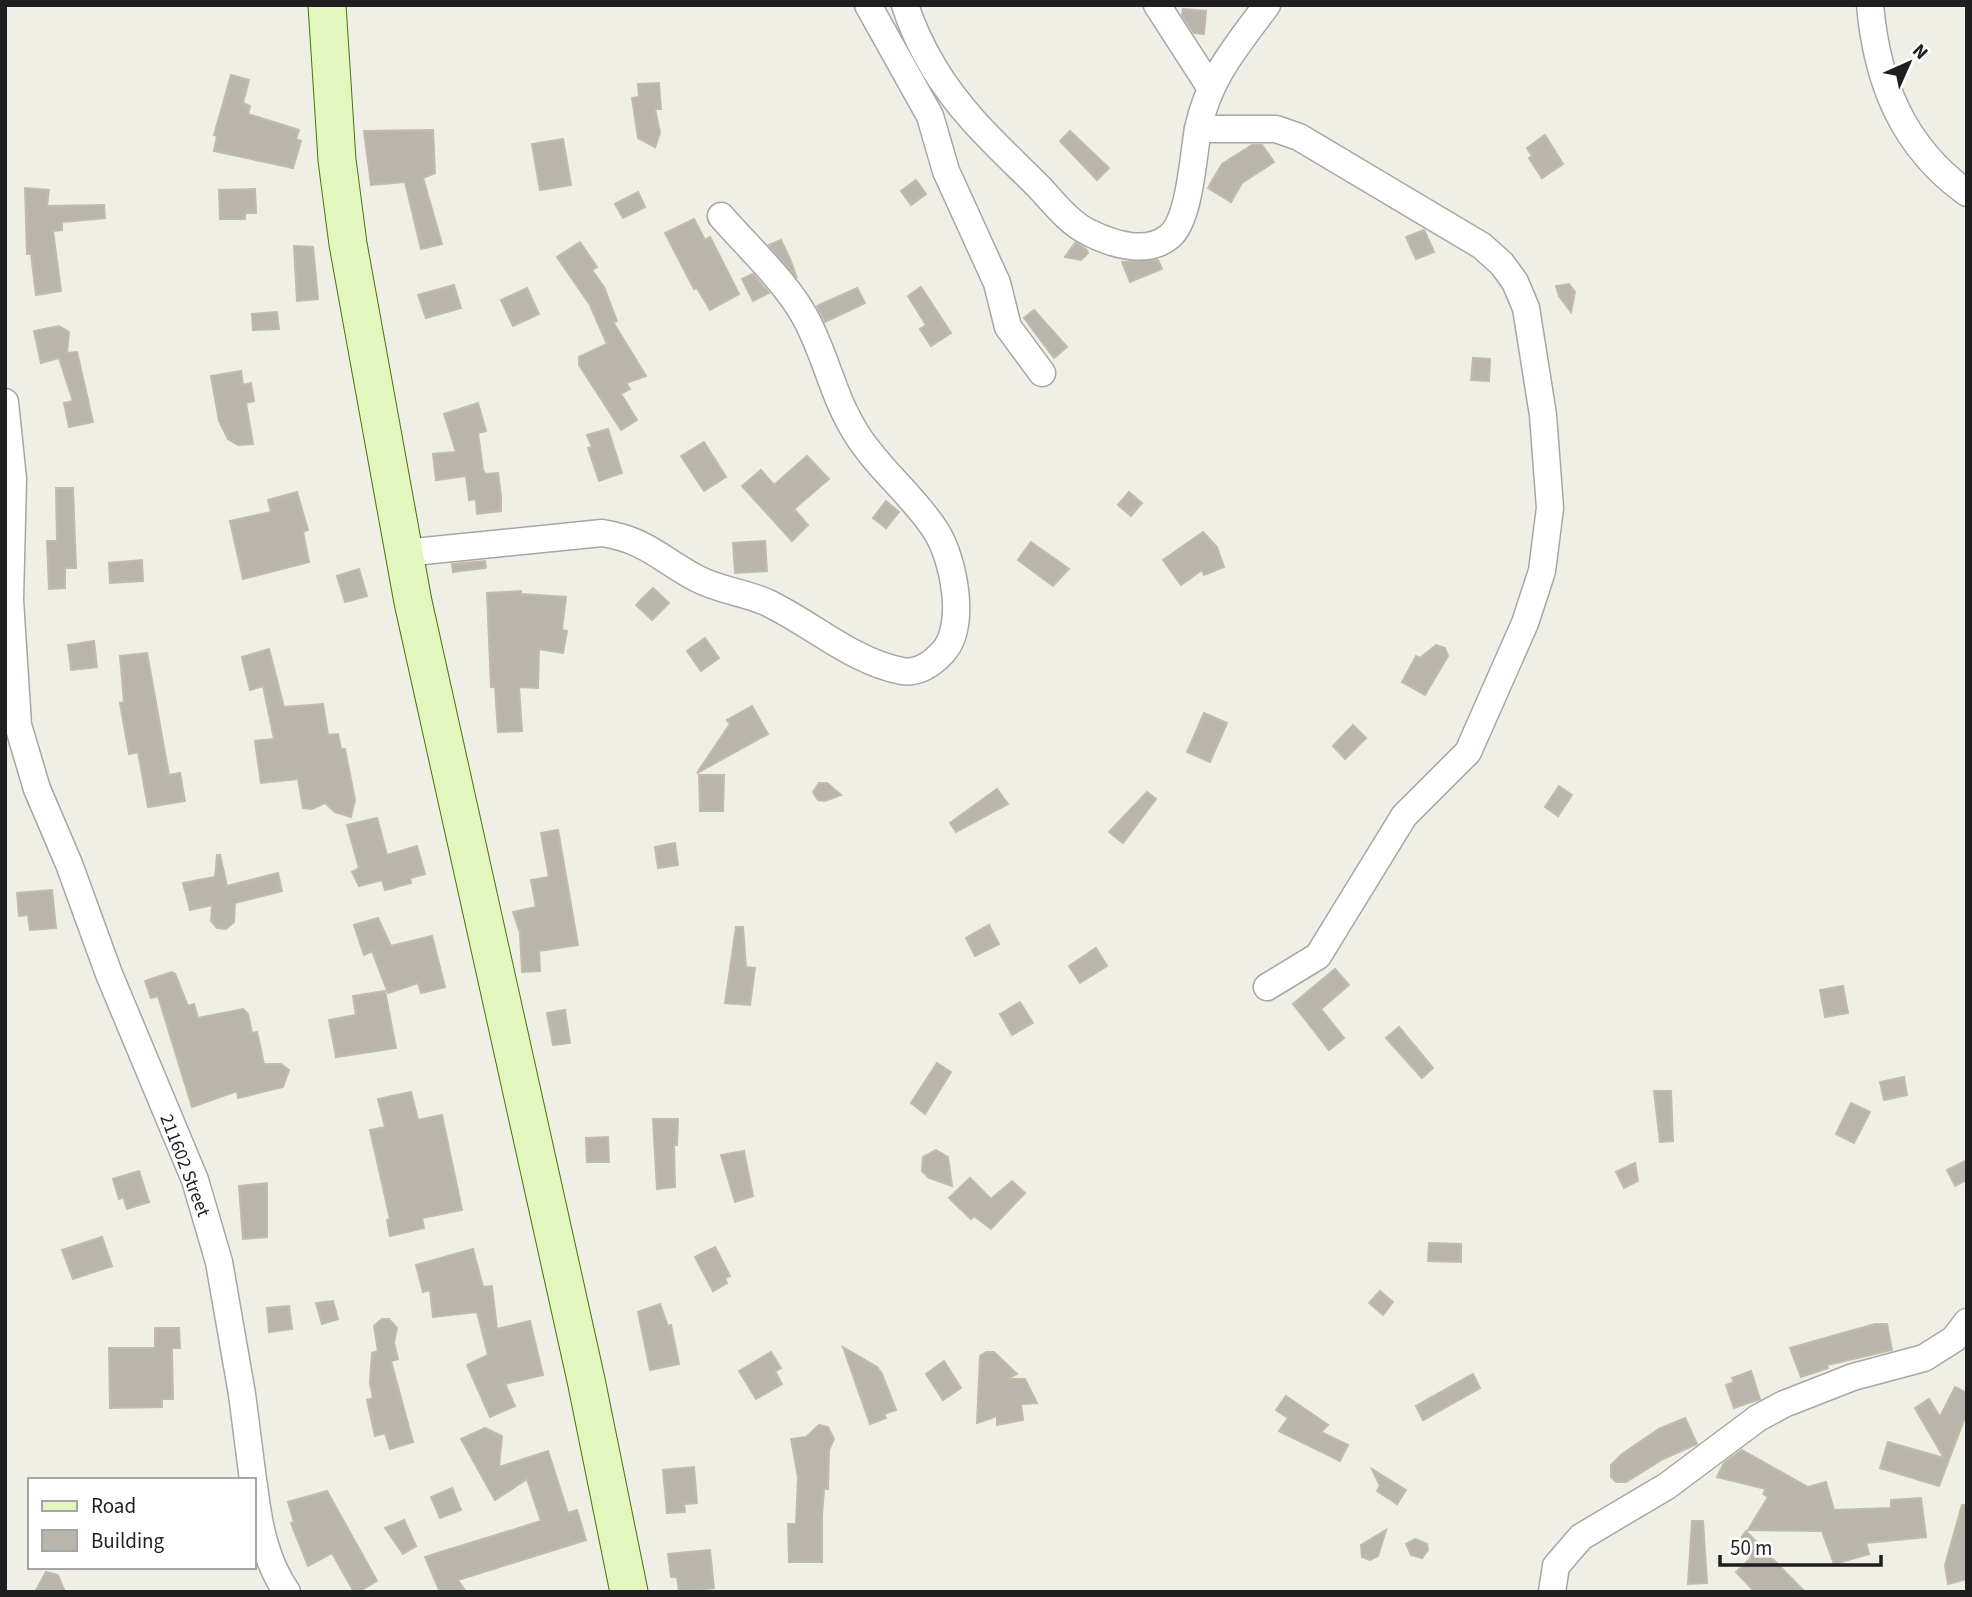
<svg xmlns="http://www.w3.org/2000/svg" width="1972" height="1597" viewBox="0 0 1972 1597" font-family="'Source Sans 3',sans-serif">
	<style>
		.building { fill: #b9b5ac; stroke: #c1bba9; stroke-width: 2 }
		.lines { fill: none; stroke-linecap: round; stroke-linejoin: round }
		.street-casing { stroke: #a6a6a6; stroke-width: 29 }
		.secondary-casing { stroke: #48720b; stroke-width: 39 }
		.street { stroke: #fff; stroke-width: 26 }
		.secondary { stroke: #e2f6be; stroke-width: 37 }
		.labels { text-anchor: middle; stroke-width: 5; stroke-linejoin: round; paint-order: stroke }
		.street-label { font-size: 19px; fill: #1f1f1f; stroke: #fff }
	</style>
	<rect width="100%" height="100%" fill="#f0efe6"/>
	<g class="building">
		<path d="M 1183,9 L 1206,11 L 1204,34 L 1194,33 L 1182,15 Z"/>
		<path d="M 231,75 L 249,80 L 243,103 L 250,106 L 248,114 L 299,130 L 296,139 L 301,141 L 293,168 L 214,151 L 217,136 L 214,135 Z"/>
		<path d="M 659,83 L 661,109 L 655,109 L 660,133 L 655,147 L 638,138 L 632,98 L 639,97 L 638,84 Z"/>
		<path d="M 433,130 L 435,173 L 423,178 L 442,244 L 421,249 L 405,182 L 371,185 L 364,131 Z"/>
		<path d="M 1070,131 L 1109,168 L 1097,180 L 1060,141 Z"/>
		<path d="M 1545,135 L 1563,164 L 1542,178 L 1529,158 L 1532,156 L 1527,148 Z"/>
		<path d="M 563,139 L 571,185 L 540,190 L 532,144 Z"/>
		<path d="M 1252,145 L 1262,145 L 1274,162 L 1242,183 L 1231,202 L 1208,188 L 1222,164 Z"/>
		<path d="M 916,180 L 926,194 L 911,205 L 901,191 Z"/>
		<path d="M 25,188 L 49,190 L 47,206 L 104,205 L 105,218 L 62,222 L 62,230 L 53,231 L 61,291 L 36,295 L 31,254 L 27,254 Z"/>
		<path d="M 255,189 L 256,213 L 245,213 L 245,219 L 220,219 L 219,190 Z"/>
		<path d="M 638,192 L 645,207 L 623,218 L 615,204 Z"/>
		<path d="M 694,219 L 705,240 L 710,237 L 739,294 L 710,310 L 697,288 L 694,289 L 665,233 Z"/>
		<path d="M 1424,230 L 1434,252 L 1416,259 L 1406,237 Z"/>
		<path d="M 781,240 L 790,259 L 797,278 L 769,245 Z"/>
		<path d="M 580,242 L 597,267 L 592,270 L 604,287 L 617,321 L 613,322 L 646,376 L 626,383 L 630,389 L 621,394 L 637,420 L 621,430 L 579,365 L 579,357 L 607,344 L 590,305 L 557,257 Z"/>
		<path d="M 1075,243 L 1086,249 L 1088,253 L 1081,260 L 1065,257 Z"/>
		<path d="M 294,246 L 313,247 L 318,299 L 297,301 Z"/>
		<path d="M 1158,260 L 1162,269 L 1130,282 L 1122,262 Z"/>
		<path d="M 753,274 L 769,293 L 753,301 L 742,279 Z"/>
		<path d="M 1569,284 L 1575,292 L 1571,312 L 1559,296 L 1556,286 Z"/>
		<path d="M 454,285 L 461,308 L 426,318 L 418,295 Z"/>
		<path d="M 921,287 L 951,333 L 931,346 L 920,329 L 926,325 L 908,296 Z"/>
		<path d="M 527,288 L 539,314 L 513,326 L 501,300 Z"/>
		<path d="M 857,288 L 865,303 L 825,322 L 817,306 Z"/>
		<path d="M 1034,310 L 1067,347 L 1054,358 L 1024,318 Z"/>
		<path d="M 277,312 L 279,329 L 253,330 L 252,314 Z"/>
		<path d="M 59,326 L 69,332 L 67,353 L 77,352 L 93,422 L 69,427 L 64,403 L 73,401 L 59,358 L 41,363 L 34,331 Z"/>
		<path d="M 1473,358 L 1490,359 L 1489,381 L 1471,380 Z"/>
		<path d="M 241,371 L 243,385 L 251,383 L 254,401 L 246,403 L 253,444 L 238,445 L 228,439 L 219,421 L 211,376 Z"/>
		<path d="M 478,403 L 486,431 L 478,433 L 483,470 L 485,474 L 498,473 L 501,496 L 501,511 L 477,514 L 476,499 L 469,500 L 466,476 L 436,480 L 433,454 L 456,452 L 444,414 Z"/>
		<path d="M 608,429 L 622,473 L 599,481 L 588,448 L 592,447 L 587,435 Z"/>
		<path d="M 704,442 L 726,477 L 704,491 L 681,456 Z"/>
		<path d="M 807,456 L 829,479 L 794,509 L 808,525 L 792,541 L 742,486 L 761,470 L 774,485 Z"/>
		<path d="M 56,488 L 73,488 L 76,568 L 65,568 L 65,588 L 49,589 L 47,541 L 57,541 Z"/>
		<path d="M 297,492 L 308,530 L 303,532 L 309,562 L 243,579 L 230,521 L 271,512 L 268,500 Z"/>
		<path d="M 1129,492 L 1142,503 L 1131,516 L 1118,505 Z"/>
		<path d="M 886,501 L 899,512 L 886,528 L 873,518 Z"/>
		<path d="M 1203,532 L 1217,547 L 1224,567 L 1204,575 L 1202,570 L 1181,585 L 1163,560 Z"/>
		<path d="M 765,541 L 767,571 L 735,573 L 733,543 Z"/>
		<path d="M 1031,542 L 1069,569 L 1053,586 L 1018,560 Z"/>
		<path d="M 142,560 L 143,581 L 110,583 L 109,563 Z"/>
		<path d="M 485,561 L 486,568 L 453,572 L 452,564 Z"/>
		<path d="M 359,569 L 367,596 L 345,602 L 337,576 Z"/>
		<path d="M 653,588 L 669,603 L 652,620 L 636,605 Z"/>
		<path d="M 521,591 L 521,594 L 566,597 L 562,630 L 567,631 L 563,653 L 539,649 L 538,688 L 519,687 L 522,731 L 498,732 L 495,687 L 491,687 L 487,593 Z"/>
		<path d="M 705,638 L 719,658 L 701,671 L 687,651 Z"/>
		<path d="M 94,641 L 97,667 L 71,670 L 68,645 Z"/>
		<path d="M 1436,645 L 1445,648 L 1448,656 L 1425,695 L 1402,682 L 1416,656 L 1420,658 Z"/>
		<path d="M 269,649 L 284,707 L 323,704 L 328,735 L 338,734 L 341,749 L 345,749 L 355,800 L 351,817 L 335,812 L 325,803 L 312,809 L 303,808 L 298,779 L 261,783 L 255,741 L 274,739 L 263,686 L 250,690 L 242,657 Z"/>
		<path d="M 147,653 L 169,775 L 180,773 L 185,801 L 148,807 L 138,752 L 129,754 L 120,703 L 124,702 L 120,656 Z"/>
		<path d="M 752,706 L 768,734 L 697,773 L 730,724 L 727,720 Z"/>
		<path d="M 1204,713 L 1227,723 L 1210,762 L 1187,752 Z"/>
		<path d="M 1353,725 L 1366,738 L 1345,759 L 1333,746 Z"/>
		<path d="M 699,775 L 724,775 L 723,811 L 700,811 Z"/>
		<path d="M 819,783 L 827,783 L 841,795 L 825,801 L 818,800 L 813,792 Z"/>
		<path d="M 1559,786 L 1572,795 L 1558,816 L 1545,807 Z"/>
		<path d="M 997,789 L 1008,804 L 956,832 L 950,823 Z"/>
		<path d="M 1147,792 L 1156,799 L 1123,843 L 1109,832 Z"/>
		<path d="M 377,818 L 387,855 L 417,846 L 425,874 L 410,878 L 411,883 L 385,890 L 382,880 L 359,886 L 352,872 L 359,868 L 347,825 Z"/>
		<path d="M 558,830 L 578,945 L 539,951 L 540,971 L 522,972 L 520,933 L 513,912 L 536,907 L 531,880 L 549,877 L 541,833 Z"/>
		<path d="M 675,843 L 678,865 L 658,868 L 655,847 Z"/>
		<path d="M 217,855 L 220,855 L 227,886 L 278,873 L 282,891 L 235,903 L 234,922 L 226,929 L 217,928 L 211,921 L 212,905 L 190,910 L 183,883 L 215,877 Z"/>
		<path d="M 52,890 L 56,928 L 30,930 L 28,915 L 19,916 L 17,893 Z"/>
		<path d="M 378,918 L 391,946 L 432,936 L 445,987 L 421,993 L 418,983 L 388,993 L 372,951 L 364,955 L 354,925 Z"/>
		<path d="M 989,925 L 999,944 L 975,956 L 966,938 Z"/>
		<path d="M 736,927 L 743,927 L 746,967 L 755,968 L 750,1005 L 725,1003 Z"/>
		<path d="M 1096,948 L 1107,966 L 1080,983 L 1069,966 Z"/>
		<path d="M 1335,969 L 1349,985 L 1321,1009 L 1344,1038 L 1329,1050 L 1293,1004 Z"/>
		<path d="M 172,972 L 175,974 L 188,1006 L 194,1004 L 198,1018 L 243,1009 L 248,1014 L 252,1033 L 257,1032 L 264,1064 L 281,1064 L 289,1070 L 283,1087 L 238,1098 L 237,1091 L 192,1107 L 158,996 L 151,998 L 145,981 Z"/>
		<path d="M 1843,986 L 1848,1013 L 1825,1017 L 1820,990 Z"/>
		<path d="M 385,991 L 396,1048 L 336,1057 L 329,1020 L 356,1015 L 353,996 Z"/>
		<path d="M 1020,1002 L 1033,1023 L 1012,1035 L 1000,1014 Z"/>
		<path d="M 565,1010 L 570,1043 L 553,1045 L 547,1013 Z"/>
		<path d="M 1399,1027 L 1433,1068 L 1422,1078 L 1386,1038 Z"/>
		<path d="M 937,1063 L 951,1072 L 925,1114 L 911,1103 Z"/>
		<path d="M 1904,1077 L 1907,1095 L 1884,1100 L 1880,1082 Z"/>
		<path d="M 1654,1091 L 1671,1091 L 1673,1141 L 1660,1142 Z"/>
		<path d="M 411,1092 L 418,1120 L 442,1115 L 462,1210 L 422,1218 L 424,1228 L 390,1236 L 387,1220 L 390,1219 L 370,1130 L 385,1127 L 378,1099 Z"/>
		<path d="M 1851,1103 L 1870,1112 L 1854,1143 L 1836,1134 Z"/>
		<path d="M 653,1119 L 678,1119 L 677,1145 L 674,1145 L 675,1187 L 657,1189 Z"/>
		<path d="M 608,1137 L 609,1162 L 587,1162 L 586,1138 Z"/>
		<path d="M 936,1150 L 948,1157 L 952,1186 L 929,1178 L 922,1171 L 923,1157 Z"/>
		<path d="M 744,1151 L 753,1196 L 735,1202 L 721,1155 Z"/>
		<path d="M 1967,1160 L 1967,1180 L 1955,1186 L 1947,1170 Z"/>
		<path d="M 1635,1163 L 1638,1181 L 1624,1188 L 1616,1172 Z"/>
		<path d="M 139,1171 L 149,1202 L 127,1209 L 123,1197 L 119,1199 L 113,1179 Z"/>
		<path d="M 970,1178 L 991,1199 L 1012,1181 L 1025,1193 L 991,1229 L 974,1216 L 971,1219 L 949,1198 Z"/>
		<path d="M 267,1183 L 267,1237 L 243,1239 L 239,1186 Z"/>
		<path d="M 102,1237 L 112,1266 L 73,1279 L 62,1250 Z"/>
		<path d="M 1429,1243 L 1461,1244 L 1461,1262 L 1428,1261 Z"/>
		<path d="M 715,1247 L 730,1276 L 725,1278 L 727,1283 L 713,1291 L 695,1257 Z"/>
		<path d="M 473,1249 L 483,1287 L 492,1286 L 497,1329 L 530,1321 L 543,1375 L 505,1384 L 515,1406 L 490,1417 L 467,1365 L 488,1355 L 477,1312 L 433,1317 L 430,1290 L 423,1292 L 416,1265 Z"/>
		<path d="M 1380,1291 L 1393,1302 L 1383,1315 L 1369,1303 Z"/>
		<path d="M 333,1301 L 338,1319 L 322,1324 L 316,1303 Z"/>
		<path d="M 660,1304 L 668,1326 L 671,1325 L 679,1364 L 650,1370 L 638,1312 Z"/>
		<path d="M 289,1306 L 292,1329 L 269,1332 L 267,1308 Z"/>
		<path d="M 382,1319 L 389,1319 L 397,1328 L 394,1343 L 398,1359 L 391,1361 L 413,1442 L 390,1449 L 385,1433 L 375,1436 L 367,1400 L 373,1398 L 370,1383 L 372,1353 L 378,1351 L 374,1326 Z"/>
		<path d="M 1875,1324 L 1887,1324 L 1892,1350 L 1827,1365 L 1828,1368 L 1801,1377 L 1790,1348 Z"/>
		<path d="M 155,1328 L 179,1328 L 180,1348 L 172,1348 L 173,1399 L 162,1399 L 162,1407 L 110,1408 L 109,1348 L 155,1348 Z"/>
		<path d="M 843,1347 L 877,1367 L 882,1374 L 896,1410 L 884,1414 L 886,1418 L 870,1424 Z"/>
		<path d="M 771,1352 L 781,1368 L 775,1371 L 782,1384 L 756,1399 L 739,1371 Z"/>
		<path d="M 986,1352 L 994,1352 L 1017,1374 L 1008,1379 L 1025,1379 L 1037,1403 L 1021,1404 L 1023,1420 L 997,1425 L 997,1416 L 977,1423 L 980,1356 Z"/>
		<path d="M 944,1361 L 961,1388 L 943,1400 L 926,1374 Z"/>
		<path d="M 1751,1371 L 1760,1399 L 1734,1408 L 1726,1385 L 1734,1382 L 1732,1378 Z"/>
		<path d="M 1473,1374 L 1480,1388 L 1423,1420 L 1416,1406 Z"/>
		<path d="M 1955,1387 L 1967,1393 L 1967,1412 L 1939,1486 L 1880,1468 L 1888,1442 L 1944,1458 L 1915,1408 L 1929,1399 L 1940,1417 Z"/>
		<path d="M 1286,1396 L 1328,1425 L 1321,1432 L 1348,1445 L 1340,1461 L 1279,1431 L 1288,1418 L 1276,1410 Z"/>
		<path d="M 1685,1418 L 1697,1444 L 1663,1459 L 1626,1482 L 1616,1482 L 1611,1477 L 1611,1465 L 1622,1454 L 1659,1429 Z"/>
		<path d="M 819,1425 L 828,1427 L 834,1439 L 829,1450 L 828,1489 L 824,1489 L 822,1516 L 822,1562 L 789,1562 L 788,1524 L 796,1524 L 798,1477 L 791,1439 L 806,1437 Z"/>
		<path d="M 485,1428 L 502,1436 L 499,1467 L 548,1451 L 568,1513 L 577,1510 L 586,1540 L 458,1580 L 466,1592 L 440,1592 L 425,1557 L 541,1521 L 527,1479 L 495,1500 L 461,1439 Z"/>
		<path d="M 1742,1450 L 1808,1487 L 1826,1482 L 1834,1510 L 1891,1508 L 1891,1500 L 1921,1498 L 1926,1537 L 1866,1543 L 1869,1554 L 1834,1564 L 1822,1531 L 1748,1530 L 1768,1497 L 1763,1494 L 1766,1489 L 1717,1477 L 1724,1463 Z"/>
		<path d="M 694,1467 L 697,1503 L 684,1504 L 685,1512 L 667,1513 L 663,1470 Z"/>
		<path d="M 1372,1469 L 1406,1490 L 1397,1504 L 1377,1491 L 1380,1486 Z"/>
		<path d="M 452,1488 L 461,1510 L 440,1518 L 431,1497 Z"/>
		<path d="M 327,1491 L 377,1581 L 358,1592 L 354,1592 L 332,1553 L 308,1566 L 291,1523 L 294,1522 L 288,1502 Z"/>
		<path d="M 1962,1505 L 1967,1505 L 1967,1579 L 1948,1584 L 1945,1565 Z"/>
		<path d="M 404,1520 L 416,1546 L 403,1554 L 385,1528 Z"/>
		<path d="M 1692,1521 L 1703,1521 L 1707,1583 L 1688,1584 Z"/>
		<path d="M 1386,1530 L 1378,1556 L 1370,1560 L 1362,1557 L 1361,1545 Z"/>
		<path d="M 1746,1531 L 1761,1547 L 1805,1592 L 1755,1592 L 1736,1572 L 1751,1558 L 1735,1546 Z"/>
		<path d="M 1415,1539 L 1427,1544 L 1428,1550 L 1422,1558 L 1411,1555 L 1406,1544 Z"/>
		<path d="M 710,1550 L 714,1588 L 679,1592 L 677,1577 L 671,1577 L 668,1554 Z"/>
		<path d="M 46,1572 L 58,1575 L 65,1592 L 35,1592 Z"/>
	</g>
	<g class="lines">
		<defs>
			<g id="street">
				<path d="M 868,5 L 930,116 L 946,171 L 997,283 L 1008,327 L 1042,373"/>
				<path d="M 905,5 C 912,27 922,48 934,68 C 962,115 1001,149 1039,187 C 1054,203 1070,224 1090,233 C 1114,245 1148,255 1170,236 C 1190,219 1193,156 1198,129 L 1276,129 L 1299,137 L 1482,246 L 1502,264 L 1515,282 L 1526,308 L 1543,415 L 1550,508 L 1542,571 L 1525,623 L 1468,752 L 1404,816 L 1318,956 L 1267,987"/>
				<path d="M 1157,5 L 1210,87"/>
				<path d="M 1870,5 C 1877,82 1902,146 1967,193"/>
				<path d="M 1198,129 C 1209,77 1236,47 1267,5"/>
				<path d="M 5,402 L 13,479 L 10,600 L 18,725 L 37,789 L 69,864 L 109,974 L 195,1180 L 219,1262 L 242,1394 L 253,1480"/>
				<path d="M 404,553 L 602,533 C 646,540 659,558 696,578 C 718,590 743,592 766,602 C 811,623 853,662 902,671 C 918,674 933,663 943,652 C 967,626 954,559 936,531 C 914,496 878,469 856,433 C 833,397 826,355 805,317 C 786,282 747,246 721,216"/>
				<path d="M 254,1485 C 258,1521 265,1561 287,1592"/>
				<path d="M 1552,1592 L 1556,1566 L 1581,1537 L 1667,1486 L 1758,1418 L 1784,1404 L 1853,1377 L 1924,1358 L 1954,1339 L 1967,1322"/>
			</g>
			<path id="secondary" d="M 327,5 L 337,160 L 348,244 L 413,602 L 586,1380 L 629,1592"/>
		</defs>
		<use href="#street" class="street-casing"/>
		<use href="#secondary" class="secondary-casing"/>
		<use href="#street" class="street"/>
		<use href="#secondary" class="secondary"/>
	</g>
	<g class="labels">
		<g class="street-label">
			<text transform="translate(186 1165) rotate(69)" y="7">211602 Street</text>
		</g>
	</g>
	<rect width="1972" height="1597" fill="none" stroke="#1f1f1f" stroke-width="14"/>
	<rect x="28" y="1478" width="228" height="91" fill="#ffffff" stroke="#a5a5a5" stroke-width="2"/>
	<rect x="42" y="1501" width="35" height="10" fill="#e2f6be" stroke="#a5a5a5" stroke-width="2"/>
	<text x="91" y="1513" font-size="21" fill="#1f1f1f">Road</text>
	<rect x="42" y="1530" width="35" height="21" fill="#b9b5ac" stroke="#a5a5a5" stroke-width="2"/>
	<text x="91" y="1548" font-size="21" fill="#1f1f1f">Building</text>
	<g transform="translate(1909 63) rotate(45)" stroke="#ffffff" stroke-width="5" paint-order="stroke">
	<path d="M0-5L12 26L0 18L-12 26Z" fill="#1f1f1f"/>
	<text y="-10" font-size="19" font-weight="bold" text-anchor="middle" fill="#1f1f1f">N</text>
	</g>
	<path d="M1720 1555v10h161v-10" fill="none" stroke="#1f1f1f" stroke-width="3.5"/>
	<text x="1730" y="1555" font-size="21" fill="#1f1f1f" stroke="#ffffff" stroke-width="5" paint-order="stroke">50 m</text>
</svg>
